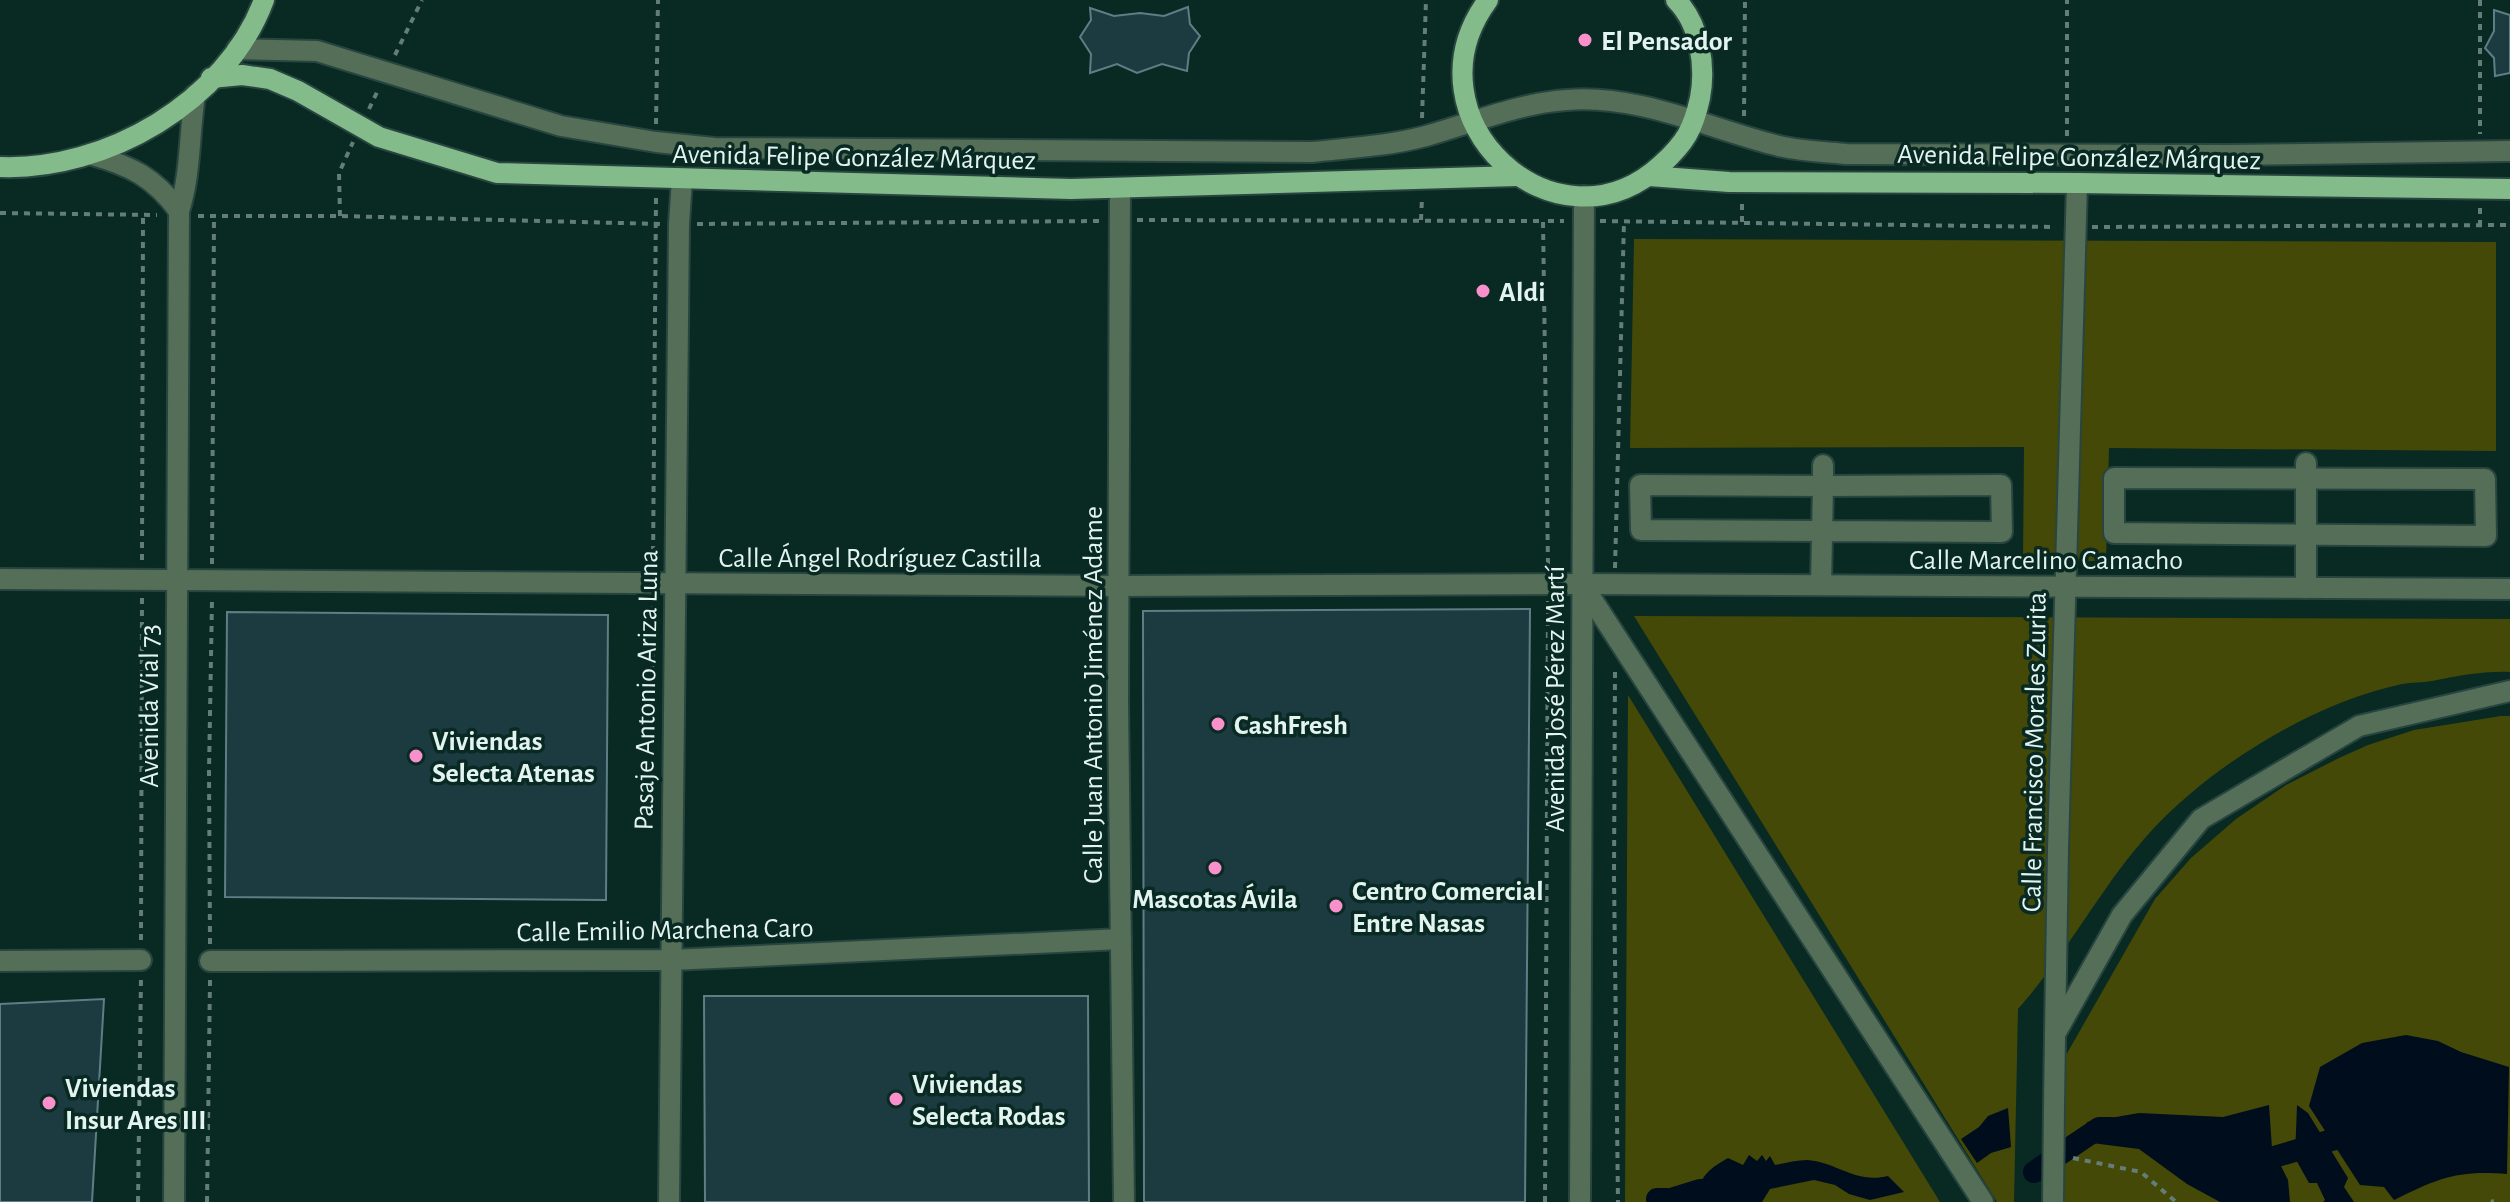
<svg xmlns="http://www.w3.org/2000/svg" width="2510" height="1202" viewBox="0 0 2510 1202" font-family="'Alegreya Sans',sans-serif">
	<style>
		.green { fill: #444907 }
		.water { fill: #000d1d }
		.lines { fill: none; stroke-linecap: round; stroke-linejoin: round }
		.canal { stroke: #000d1d; stroke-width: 22 }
		.building { fill: #1c3b41; stroke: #5e7e86; stroke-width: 2 }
		.minor-casing { stroke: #284540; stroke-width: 24 }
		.major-casing { stroke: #284540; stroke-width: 24 }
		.path { stroke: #647d78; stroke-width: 4; stroke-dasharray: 6 6; stroke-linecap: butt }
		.minor { stroke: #546e57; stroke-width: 20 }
		.major { stroke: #84bb8a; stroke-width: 20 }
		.minor-bridge-casing { stroke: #284540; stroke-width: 24; stroke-linecap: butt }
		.minor-bridge { stroke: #546e57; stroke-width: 20 }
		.poi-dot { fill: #f890cb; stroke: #092923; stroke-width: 3 }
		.labels { text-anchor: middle; stroke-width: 7; stroke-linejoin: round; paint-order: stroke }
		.poi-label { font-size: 28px; font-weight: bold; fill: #e3f4f0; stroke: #092923; text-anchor: start }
		.street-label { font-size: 28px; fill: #e3f4f0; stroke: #092923 }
	</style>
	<rect width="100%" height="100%" fill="#092923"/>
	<g class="green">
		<path d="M 1634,239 L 2496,242 L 2496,451 L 2109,448 L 2106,561 L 2023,561 L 2024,447 L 1630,448 Z"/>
		<path d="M 1634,616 L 2510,619 L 2510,672 C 2483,671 2458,676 2432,681 C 2422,683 2412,682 2402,684 C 2313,703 2214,764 2153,829 C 2102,884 2068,953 2018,1009 L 2014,1202 L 1997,1202 Z"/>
		<path d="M 1628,695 L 1940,1202 L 1625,1202 Z"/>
		<path d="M 2501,716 L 2510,716 L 2510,1202 L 2049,1202 L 2057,1071 L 2155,899 L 2191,858 L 2236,819 L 2286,785 L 2339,758 L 2368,745 L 2414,730 Z"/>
	</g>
	<g class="water">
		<path d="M 2406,1035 L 2438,1041 L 2461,1052 L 2509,1067 L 2507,1174 C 2457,1170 2439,1178 2394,1200 L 2384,1187 L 2360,1185 L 2309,1106 L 2320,1067 L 2362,1043 Z"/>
		<path d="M 2269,1105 L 2272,1148 L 2288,1180 L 2290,1202 L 2220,1202 L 2187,1184 L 2139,1149 L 2084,1142 L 2087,1122 L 2139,1113 L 2223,1117 Z"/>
		<path d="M 2297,1105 L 2308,1113 L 2348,1178 L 2344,1187 L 2354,1202 L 2323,1202 L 2325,1200 L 2317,1183 L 2309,1183 L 2295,1158 Z"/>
		<path d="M 2008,1108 L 2011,1147 L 1991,1153 L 1977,1163 L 1961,1139 L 1979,1127 L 1988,1116 Z"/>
		<path d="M 1749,1155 L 1757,1161 L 1762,1155 L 1766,1161 L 1770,1156 L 1775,1165 C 1785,1163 1797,1160 1807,1160 C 1837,1162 1855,1184 1888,1176 L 1904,1192 L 1870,1200 L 1849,1194 L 1835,1185 L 1814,1180 L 1770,1189 L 1762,1202 L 1699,1202 C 1695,1179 1710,1168 1728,1158 L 1743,1165 Z"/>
	</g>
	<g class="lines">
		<g class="canal">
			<path d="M 2250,1164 L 2359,1132"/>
			<path d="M 2034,1172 L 2099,1128 L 2111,1128"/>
			<path d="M 1657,1199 L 1671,1199 L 1700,1190 L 1726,1191"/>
		</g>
	</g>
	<g class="building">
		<path d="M 1188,7 L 1190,24 L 1200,36 L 1189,53 L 1187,71 L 1162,64 L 1137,73 L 1117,64 L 1090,73 L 1091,54 L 1080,37 L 1091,20 L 1090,8 L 1114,16 L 1140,13 L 1164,16 Z"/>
		<path d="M 2494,10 L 2510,15 L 2510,73 L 2495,76 L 2494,58 L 2485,48 L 2494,31 Z"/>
		<path d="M 1530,609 L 1525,1202 L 1144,1202 L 1143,611 Z"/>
		<path d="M 227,612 L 608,615 L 606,900 L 225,897 Z"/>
		<path d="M 704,996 L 1088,996 L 1089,1202 L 705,1202 Z"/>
		<path d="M 104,999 L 92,1202 L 0,1202 L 0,1004 Z"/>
	</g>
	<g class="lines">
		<defs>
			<g id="minor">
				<path d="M 237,49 L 317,51 L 561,126 L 656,142 L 714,148 L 1312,152 C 1349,148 1389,146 1426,136 C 1472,123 1519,103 1567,100 C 1639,94 1710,129 1779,146 C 1800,151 1824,152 1846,154 L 2228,155 L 2510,151"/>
				<path d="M 92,155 C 131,166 154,177 179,211"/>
				<path d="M 1120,188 L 1118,701 L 1124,1202"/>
				<path d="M 2114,478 L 2485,479 L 2486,536 L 2114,533 Z"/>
				<path d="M 0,579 L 1121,586 L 1582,584 L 2510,589"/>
				<path d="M 1582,584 L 1983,1202"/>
				<path d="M 1821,585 L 1823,486 L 1640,485 L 1641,530 L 2002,532 L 2001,485 L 1823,486 L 1823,465"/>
				<path d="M 2306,588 L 2306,463"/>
				<path d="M 0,961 L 141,960"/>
				<path d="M 210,961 L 671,960 L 1121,939"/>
				<path d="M 2055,1034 L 2058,848 L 2077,183"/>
				<path d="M 2054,1107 L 2055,1034 L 2122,915 L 2201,819 L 2359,726 L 2510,691"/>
				<path d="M 174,1202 L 179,211 C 191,174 189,134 195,95"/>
				<path d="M 669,1202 L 679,224 L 682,179"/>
				<path d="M 1580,1202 L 1584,196"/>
			</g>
			<g id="major">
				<path d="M 1488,0 C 1401,118 1556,261 1661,165 C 1685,143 1693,130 1700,98 C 1706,66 1700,24 1676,0"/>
				<path d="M 211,78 L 242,75 L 270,79 L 298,91 L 379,137 L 497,173 L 1071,189 L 1517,176"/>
				<path d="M 0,167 C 106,171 226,102 264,0"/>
				<path d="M 1649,176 L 1729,182 L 2077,183 L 2510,189"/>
			</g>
		</defs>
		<use href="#minor" class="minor-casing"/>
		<use href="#major" class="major-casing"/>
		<g class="path">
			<path d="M 2480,0 L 2480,134"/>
			<path d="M 395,55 L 422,0"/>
			<path d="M 369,109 L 379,88"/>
			<path d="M 1744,116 L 1745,0"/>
			<path d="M 1422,118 L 1426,0"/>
			<path d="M 656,124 L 658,0"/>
			<path d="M 2067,136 L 2067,0"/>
			<path d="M 0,213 L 157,215"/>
			<path d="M 198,216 L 340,216 L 661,224"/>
			<path d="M 340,216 L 339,173 L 353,142"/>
			<path d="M 1137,220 L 1543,221"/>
			<path d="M 1421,220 L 1422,198"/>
			<path d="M 1600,221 L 2056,227"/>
			<path d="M 1742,222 L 1742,201"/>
			<path d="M 697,224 L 1101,221"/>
			<path d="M 2480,226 L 2480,206"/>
			<path d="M 2092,227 L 2510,225"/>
			<path d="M 142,560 L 143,215"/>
			<path d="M 212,564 L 214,216"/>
			<path d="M 653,564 L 656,196"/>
			<path d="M 1548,564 L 1543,221 L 1564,221"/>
			<path d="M 1615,568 L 1624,221"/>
			<path d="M 1615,672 L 1614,875 L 1618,1202"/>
			<path d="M 652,708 L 653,600"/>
			<path d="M 141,940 L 142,597"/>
			<path d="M 210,944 L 209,772 L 212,600"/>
			<path d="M 2073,1158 L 2141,1172 L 2176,1202"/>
			<path d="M 138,1202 L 141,977"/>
			<path d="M 207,1202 L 210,980"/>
			<path d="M 1545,1202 L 1548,601"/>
			<path d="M 2491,1202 L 2494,1201"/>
		</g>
		<use href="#minor" class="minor"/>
		<use href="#major" class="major"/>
		<defs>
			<path id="minor-bridge" d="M 2053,1202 L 2054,1107"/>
		</defs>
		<use href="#minor-bridge" class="minor-bridge-casing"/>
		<use href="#minor-bridge" class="minor-bridge"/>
	</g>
	<g class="poi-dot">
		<circle cx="1585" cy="40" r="8"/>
		<circle cx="1483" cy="291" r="8"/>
		<circle cx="1218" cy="724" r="8"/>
		<circle cx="416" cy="756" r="8"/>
		<circle cx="1215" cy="868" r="8"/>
		<circle cx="1336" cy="906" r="8"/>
		<circle cx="896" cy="1099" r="8"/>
		<circle cx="49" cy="1103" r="8"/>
	</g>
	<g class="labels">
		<g class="poi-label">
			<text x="1601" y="50">El Pensador</text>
			<text x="1499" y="301">Aldi</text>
			<text x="1234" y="734">CashFresh</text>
			<text x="432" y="750">Viviendas<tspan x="432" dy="32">Selecta Atenas</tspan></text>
			<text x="1352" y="900">Centro Comercial<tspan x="1352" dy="32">Entre Nasas</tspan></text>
			<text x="1215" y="908" text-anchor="middle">Mascotas Ávila</text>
			<text x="912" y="1093">Viviendas<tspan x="912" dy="32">Selecta Rodas</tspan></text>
			<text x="65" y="1097">Viviendas<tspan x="65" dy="32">Insur Ares III</tspan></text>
		</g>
		<g class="street-label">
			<text transform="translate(854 156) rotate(1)" y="10">Avenida Felipe González Márquez</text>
			<text transform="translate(2079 156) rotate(1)" y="10">Avenida Felipe González Márquez</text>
			<text x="880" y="567">Calle Ángel Rodríguez Castilla</text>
			<text x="2046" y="569">Calle Marcelino Camacho</text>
			<text transform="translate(645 690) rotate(-89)" y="10">Pasaje Antonio Ariza Luna</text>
			<text transform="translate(1092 695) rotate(-90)" y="10">Calle Juan Antonio Jiménez Adame</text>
			<text transform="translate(1554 699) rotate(-90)" y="10">Avenida José Pérez Martí</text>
			<text transform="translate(148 706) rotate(-90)" y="10">Avenida Vial 73</text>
			<text transform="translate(2033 752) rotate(-89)" y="10">Calle Francisco Morales Zurita</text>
			<text transform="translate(665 929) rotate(-1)" y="10">Calle Emilio Marchena Caro</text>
		</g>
	</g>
</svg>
